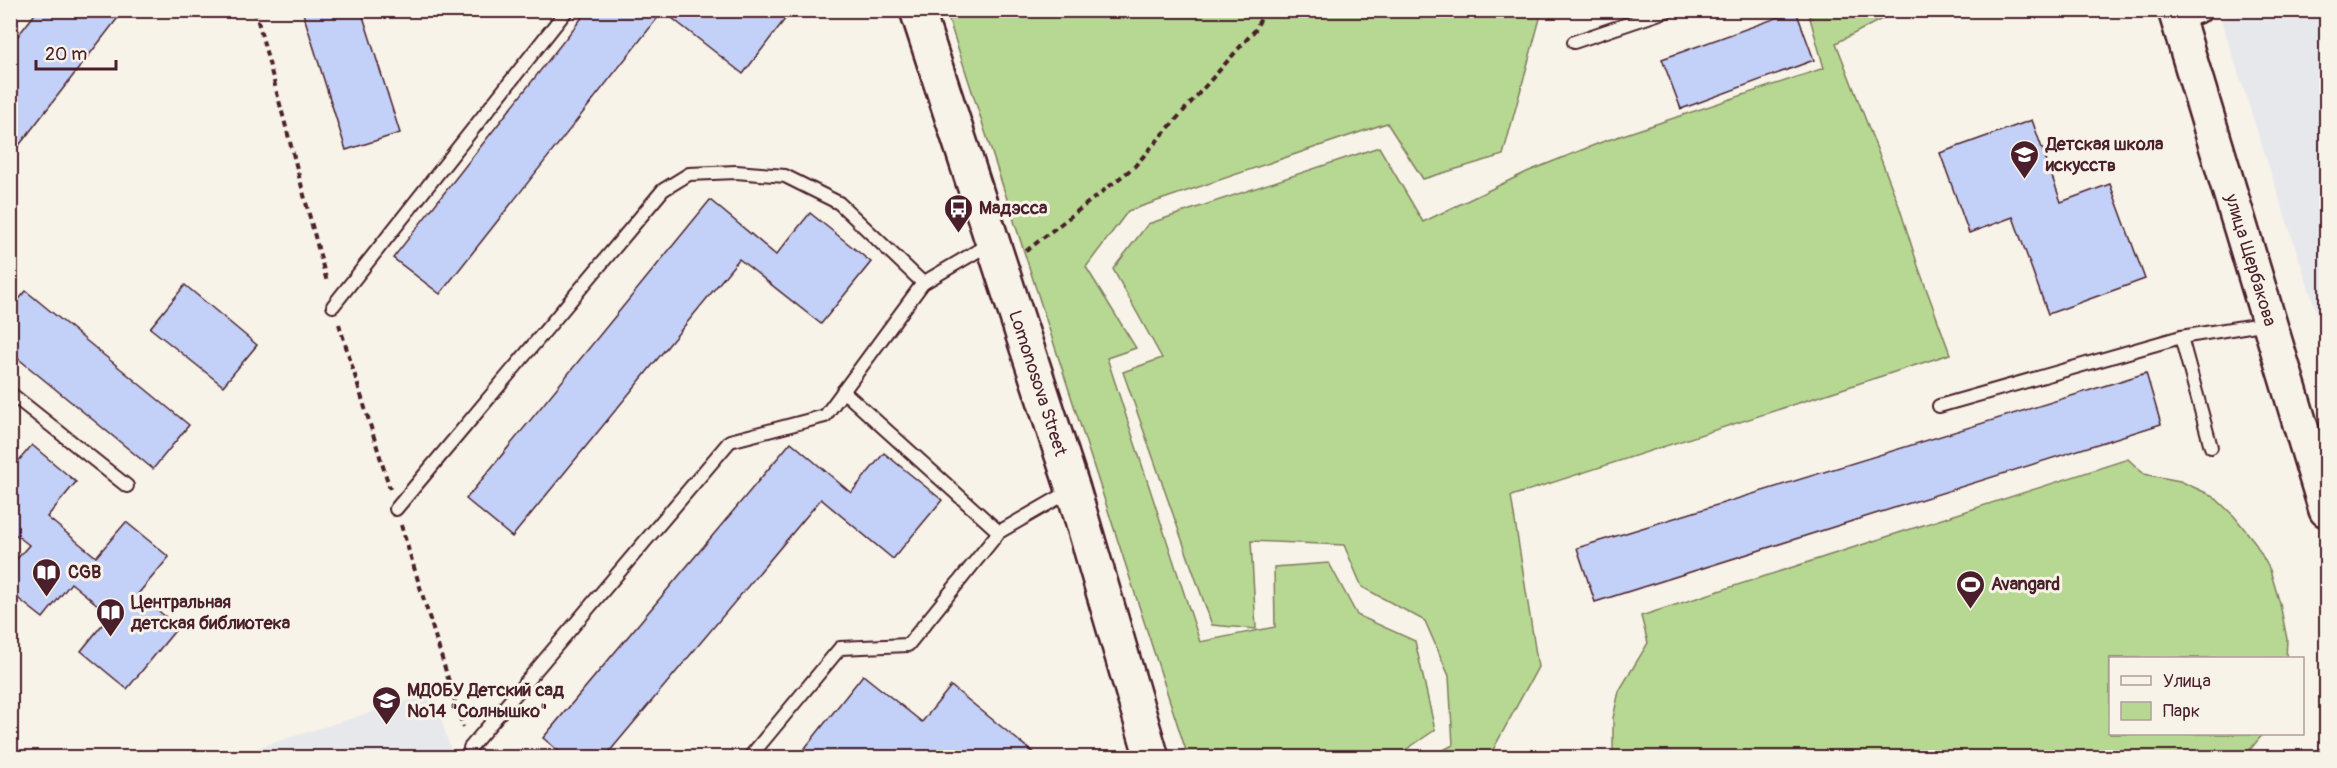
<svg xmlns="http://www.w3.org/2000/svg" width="2337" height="768" viewBox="0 0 2337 768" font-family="Pangolin,sans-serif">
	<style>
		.built { fill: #e7e8ec }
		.green { fill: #b7d892; stroke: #807c5e; stroke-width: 1.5 }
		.building { fill: #c3d0f7; stroke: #4a1f2b; stroke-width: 1.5 }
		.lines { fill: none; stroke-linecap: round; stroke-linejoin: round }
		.service-casing { stroke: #4a1f2b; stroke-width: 16 }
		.minor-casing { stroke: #4a1f2b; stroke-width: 27 }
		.secondary-casing { stroke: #4a1f2b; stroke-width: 38 }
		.path { stroke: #4a1f2b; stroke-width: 4; stroke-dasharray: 6 4.5; stroke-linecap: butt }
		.service { stroke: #f7f3e8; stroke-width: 12 }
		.minor { stroke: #f7f3e8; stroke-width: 22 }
		.secondary { stroke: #f7f3e8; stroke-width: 33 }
		.labels { text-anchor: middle; stroke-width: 6; stroke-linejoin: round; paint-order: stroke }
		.poi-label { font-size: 18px; font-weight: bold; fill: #4a1f2b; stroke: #f7f3e8; text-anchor: start }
		.street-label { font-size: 18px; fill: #4a1f2b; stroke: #f7f3e8 }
	</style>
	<rect width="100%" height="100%" fill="#f7f3e8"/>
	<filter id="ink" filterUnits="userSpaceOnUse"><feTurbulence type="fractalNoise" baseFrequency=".0167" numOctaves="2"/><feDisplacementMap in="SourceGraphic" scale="12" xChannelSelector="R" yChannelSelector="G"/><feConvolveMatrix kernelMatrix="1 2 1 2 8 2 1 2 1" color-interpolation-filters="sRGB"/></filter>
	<g filter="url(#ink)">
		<g class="built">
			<path d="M 2251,10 L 2326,11 L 2326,341 L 2221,20 Z"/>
			<path d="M 433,693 L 453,757 L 228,757 Z"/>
		</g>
		<g class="green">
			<path d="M 946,11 L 1542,11 L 1503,155 L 1423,179 L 1387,123 L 1128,211 L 1086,267 L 1136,348 L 1107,358 L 1200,642 L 1275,627 L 1274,567 L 1329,563 L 1357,615 L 1415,641 L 1435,730 L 1395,757 L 1188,757 Z"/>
			<path d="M 1808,11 L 1897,11 L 1836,43 L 1899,206 L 1918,266 L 1950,354 L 1511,496 L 1538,667 L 1489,757 L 1430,757 L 1453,745 L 1449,676 L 1425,621 L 1362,587 L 1344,545 L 1251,541 L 1256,629 L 1212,625 L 1123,372 L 1162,358 L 1113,269 L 1148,224 L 1379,147 L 1423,222 L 1529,171 L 1602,142 L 1824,68 Z"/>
			<path d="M 2128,459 L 2144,474 L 2180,481 L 2213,496 L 2234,516 L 2254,541 L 2270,570 L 2280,604 L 2287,639 L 2286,658 L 2110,658 L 2110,734 L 2263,734 L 2244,757 L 1613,757 L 1613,718 L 1619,691 L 1648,643 L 1641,616 Z"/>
		</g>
		<g class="building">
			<path d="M 38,10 L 124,10 L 10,157 L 10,46 Z"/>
			<path d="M 302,10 L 361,10 L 400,133 L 346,150 Z"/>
			<path d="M 588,10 L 792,10 L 743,74 L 663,11 L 440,294 L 393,258 Z"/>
			<path d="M 1796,11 L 1814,60 L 1681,109 L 1662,59 Z"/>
			<path d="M 2032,120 L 2061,202 L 2110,184 L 2145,279 L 2048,314 L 2013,217 L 1969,233 L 1940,153 Z"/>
			<path d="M 710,200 L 776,255 L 810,213 L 871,262 L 821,324 L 739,259 L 512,537 L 466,499 Z"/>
			<path d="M 185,285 L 257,345 L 223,386 L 150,328 Z"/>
			<path d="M 26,291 L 189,425 L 153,469 L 10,352 L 10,310 Z"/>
			<path d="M 2146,373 L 2161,424 L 1595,602 L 1577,548 Z"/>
			<path d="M 791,442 L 851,493 L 884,453 L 942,500 L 893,559 L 821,499 L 604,758 L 567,758 L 543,738 Z"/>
			<path d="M 32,445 L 76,482 L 47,517 L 96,557 L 126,522 L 169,557 L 138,594 L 178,627 L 127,689 L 81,651 L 110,615 L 71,583 L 43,618 L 10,592 L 10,567 L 29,545 L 10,530 L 10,471 Z"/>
			<path d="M 863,675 L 922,722 L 951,686 L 1040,758 L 797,758 Z"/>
		</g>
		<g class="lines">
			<defs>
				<g id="service">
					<path d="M 1574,42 L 1669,10"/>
					<path d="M 333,306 L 567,10"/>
					<path d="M 2181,337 L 2211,447"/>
					<path d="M 843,391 L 999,532"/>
					<path d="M 10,393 L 127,486"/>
					<path d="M 1939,406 L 2181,337 L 2268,323"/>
					<path d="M 396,509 L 663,190 L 689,174 L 736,172 L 785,176 L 839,203 L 923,283"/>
					<path d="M 470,748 L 730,441 L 825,416 L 923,283 L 991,243"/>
					<path d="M 749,758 L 840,648 L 908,645 L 999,532 L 1072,490"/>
				</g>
				<path id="minor" d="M 2178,19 L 2201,10"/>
				<g id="secondary">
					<path d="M 917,10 L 1073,489 L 1152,758"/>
					<path d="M 2175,10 L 2326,510"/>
				</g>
			</defs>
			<use href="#service" class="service-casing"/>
			<use href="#minor" class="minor-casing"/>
			<use href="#secondary" class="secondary-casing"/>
			<g class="path">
				<path d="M 255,10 L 327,282"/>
				<path d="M 1026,251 L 1134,167 L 1255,30 L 1265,10"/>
				<path d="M 339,324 L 390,489"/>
				<path d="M 401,525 L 463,727"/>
			</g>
			<use href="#service" class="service"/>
			<use href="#minor" class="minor"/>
			<use href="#secondary" class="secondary"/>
		</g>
	</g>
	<defs>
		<symbol id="school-pin" viewBox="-11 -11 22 30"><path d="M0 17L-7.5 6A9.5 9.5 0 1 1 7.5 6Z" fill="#4a1f2b" stroke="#f7f3e8"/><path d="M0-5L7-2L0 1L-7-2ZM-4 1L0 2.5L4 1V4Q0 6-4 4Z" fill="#fff"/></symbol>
		<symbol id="bus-pin" viewBox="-11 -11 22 30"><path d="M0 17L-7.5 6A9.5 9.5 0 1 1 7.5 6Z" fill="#4a1f2b" stroke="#f7f3e8"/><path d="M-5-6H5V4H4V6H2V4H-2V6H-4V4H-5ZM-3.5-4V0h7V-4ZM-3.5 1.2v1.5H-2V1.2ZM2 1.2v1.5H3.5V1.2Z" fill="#fff"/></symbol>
		<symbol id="library-pin" viewBox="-11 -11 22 30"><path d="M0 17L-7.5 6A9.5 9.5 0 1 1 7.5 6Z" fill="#4a1f2b" stroke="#f7f3e8"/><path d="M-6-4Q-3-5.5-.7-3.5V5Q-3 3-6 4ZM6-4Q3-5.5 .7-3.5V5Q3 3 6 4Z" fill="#fff"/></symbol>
		<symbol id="stadium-pin" viewBox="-11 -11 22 30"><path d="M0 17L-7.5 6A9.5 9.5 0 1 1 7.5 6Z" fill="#4a1f2b" stroke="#f7f3e8"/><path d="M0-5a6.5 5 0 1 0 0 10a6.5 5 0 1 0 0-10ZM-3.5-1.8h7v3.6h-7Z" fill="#fff"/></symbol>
	</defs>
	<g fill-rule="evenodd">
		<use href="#school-pin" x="2008" y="138" width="33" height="45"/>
		<use href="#bus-pin" x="942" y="192" width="33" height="45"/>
		<use href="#library-pin" x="30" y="556" width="33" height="45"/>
		<use href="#stadium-pin" x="1954" y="568" width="33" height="45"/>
		<use href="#library-pin" x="94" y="596" width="33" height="45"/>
		<use href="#school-pin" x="370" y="684" width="33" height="45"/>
	</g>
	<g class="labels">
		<g class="poi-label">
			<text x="2046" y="150">Детская школа<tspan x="2046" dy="21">искусств</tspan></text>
			<text x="979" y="214">Мадэсса</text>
			<text x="68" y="578">CGB</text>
			<text x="1991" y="590">Avangard</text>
			<text x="131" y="608">Центральная<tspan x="131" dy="21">детская библиотека</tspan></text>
			<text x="407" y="696">МДОБУ Детский сад<tspan x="407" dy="21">№14 "Солнышко"</tspan></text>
		</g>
		<g class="street-label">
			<text transform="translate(2251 260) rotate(73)" y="6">улица Щербакова</text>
			<text transform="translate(1038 383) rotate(72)" y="6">Lomonosova Street</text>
		</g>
	</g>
	<rect width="2337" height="768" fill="none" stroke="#f7f3e8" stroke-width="36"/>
	<rect x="18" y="18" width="2301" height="732" fill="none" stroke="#4a1f2b" stroke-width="2" filter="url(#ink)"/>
	<rect x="2109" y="657" width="195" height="78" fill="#f7f3e8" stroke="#b29e9c" stroke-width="1.5"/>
	<rect x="2121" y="676" width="30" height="9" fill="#f7f3e8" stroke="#b29e9c" stroke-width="1.5"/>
	<text x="2163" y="687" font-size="18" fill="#4a1f2b">Улица</text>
	<rect x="2121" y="702" width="30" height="18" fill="#b7d892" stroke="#b29e9c" stroke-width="1.5"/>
	<text x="2163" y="717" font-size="18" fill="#4a1f2b">Парк</text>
	<path d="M36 60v9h80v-9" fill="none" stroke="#4a1f2b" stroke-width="3"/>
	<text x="45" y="60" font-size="18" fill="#4a1f2b" stroke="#f7f3e8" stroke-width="4.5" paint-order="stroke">20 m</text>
</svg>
